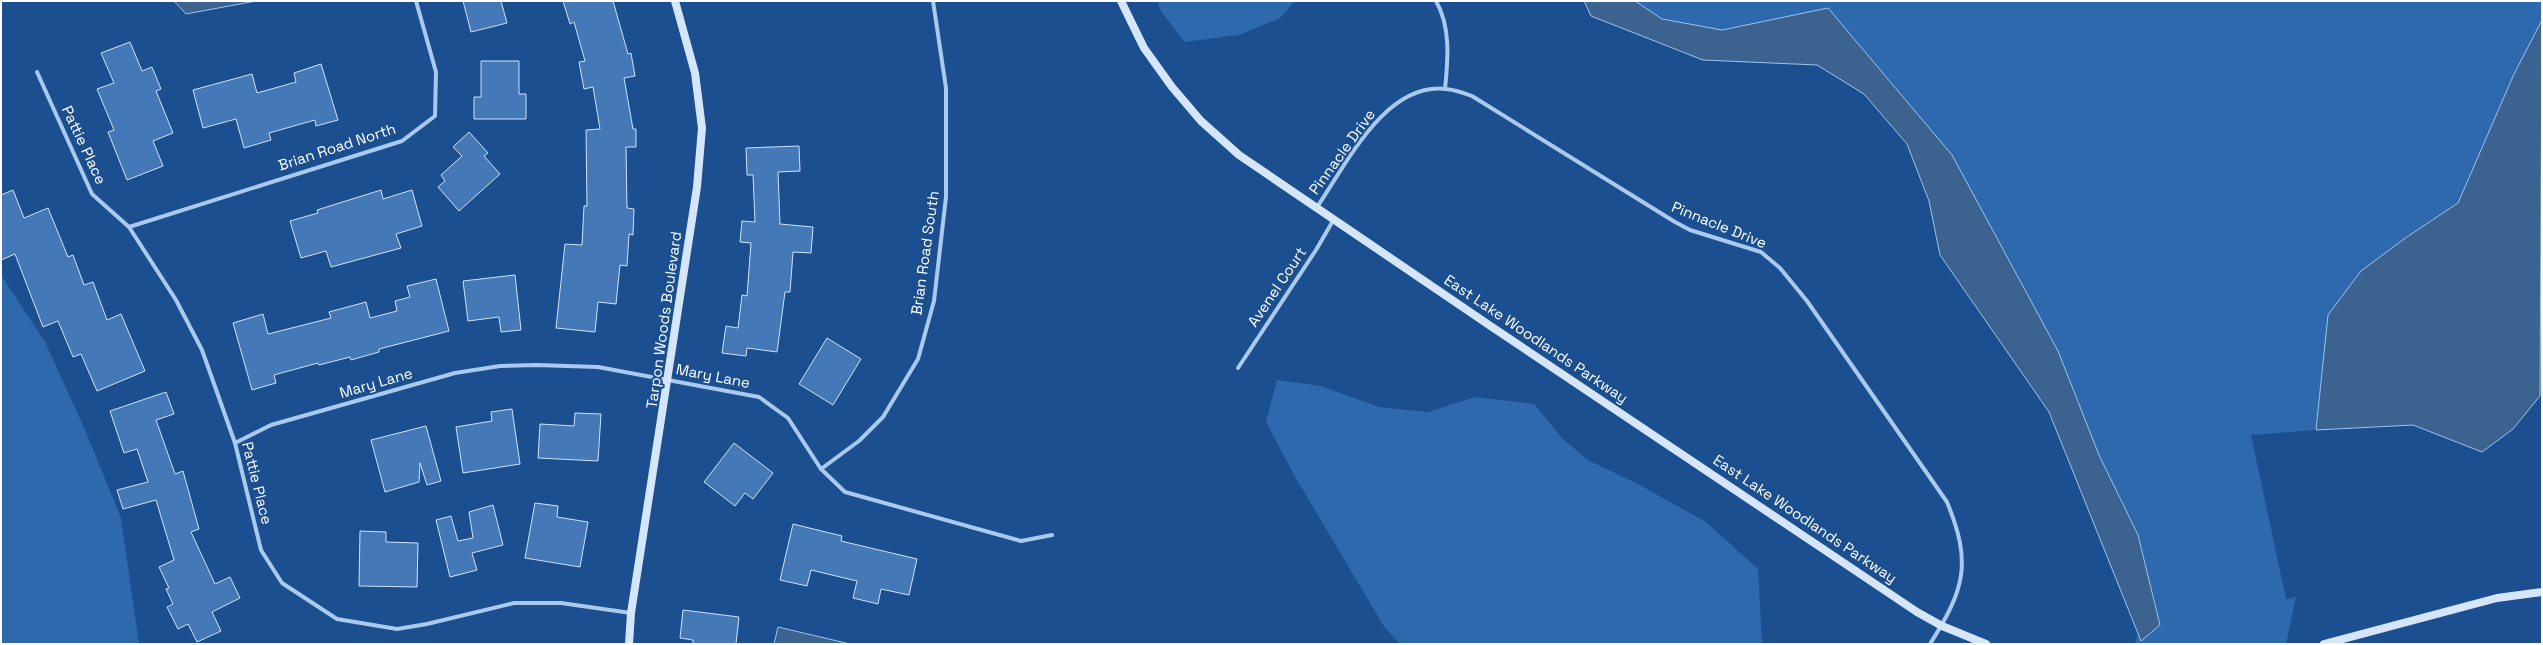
<svg xmlns="http://www.w3.org/2000/svg" width="2543" height="645" viewBox="0 0 2543 645" font-family="'Space Grotesk',sans-serif">
	<style>
		.green { fill: #2e69ad }
		.water { fill: #3c6290; stroke: #9cc4f0 }
		.building { fill: #4478b7; stroke: #cfe3fa }
		.lines { fill: none; stroke-linecap: round; stroke-linejoin: round }
		.street { stroke: #a9c9ee; stroke-width: 4 }
		.secondary { stroke: #d6e6fa; stroke-width: 8 }
		.labels { text-anchor: middle; stroke-width: 4; stroke-linejoin: round; paint-order: stroke }
		.street-label { font-size: 15px; fill: #fff; stroke: #1b4f8f }
	</style>
	<rect width="100%" height="100%" fill="#1b4f8f"/>
	<g class="green">
		<path d="M 1157,1 L 1295,1 L 1280,18 L 1239,35 L 1184,42 L 1161,11 Z"/>
		<path d="M 1635,1 L 2542,1 L 2542,20 L 2514,74 L 2458,203 L 2404,239 L 2328,315 L 2316,430 L 2251,435 L 2286,599 L 2296,597 L 2286,644 L 2135,644 L 2138,632 L 2141,640 L 2160,625 L 2138,535 L 2099,455 L 1828,8 L 1722,30 L 1662,19 Z"/>
		<path d="M 1,275 L 45,342 L 86,432 L 121,518 L 139,644 L 1,644 Z"/>
		<path d="M 1277,380 L 1321,386 L 1379,407 L 1428,412 L 1475,397 L 1534,404 L 1563,439 L 1588,460 L 1638,484 L 1706,522 L 1758,569 L 1762,644 L 1400,644 L 1385,628 L 1294,475 L 1266,422 Z"/>
	</g>
	<g class="water">
		<path d="M 174,1 L 256,1 L 186,14 Z"/>
		<path d="M 1584,1 L 1635,1 L 1662,19 L 1722,30 L 1828,8 L 1952,155 L 2058,351 L 2099,455 L 2138,535 L 2160,625 L 2141,641 L 2049,412 L 1940,255 L 1929,201 L 1907,144 L 1864,94 L 1817,65 L 1703,60 L 1591,16 Z"/>
		<path d="M 2542,20 L 2540,396 L 2513,429 L 2482,452 L 2413,425 L 2316,430 L 2328,315 L 2361,271 L 2404,239 L 2458,203 L 2514,74 Z"/>
		<path d="M 778,627 L 850,644 L 774,644 Z"/>
	</g>
	<g class="building">
		<path d="M 463,1 L 501,1 L 507,23 L 471,32 Z"/>
		<path d="M 563,1 L 613,1 L 628,54 L 631,53 L 635,76 L 624,78 L 633,129 L 636,129 L 636,147 L 626,147 L 627,208 L 634,209 L 633,235 L 629,234 L 627,266 L 620,265 L 616,304 L 598,302 L 595,332 L 556,328 L 565,244 L 582,245 L 584,206 L 587,206 L 586,130 L 600,129 L 593,87 L 584,89 L 579,62 L 585,61 L 574,22 L 570,24 Z"/>
		<path d="M 130,42 L 142,71 L 152,67 L 161,89 L 156,91 L 173,133 L 153,141 L 163,166 L 127,180 L 108,132 L 114,130 L 97,89 L 114,83 L 101,53 Z"/>
		<path d="M 481,61 L 519,61 L 519,94 L 526,94 L 526,119 L 474,119 L 474,97 L 481,97 Z"/>
		<path d="M 321,64 L 338,120 L 316,126 L 315,120 L 269,133 L 271,140 L 244,148 L 236,119 L 203,128 L 193,90 L 252,74 L 257,93 L 296,82 L 294,73 Z"/>
		<path d="M 469,132 L 488,153 L 484,156 L 500,174 L 459,211 L 438,187 L 445,181 L 441,175 L 462,156 L 453,147 Z"/>
		<path d="M 799,146 L 800,171 L 778,172 L 780,224 L 813,227 L 811,253 L 793,252 L 790,292 L 785,292 L 777,352 L 747,348 L 746,356 L 722,353 L 726,326 L 738,328 L 742,295 L 747,296 L 751,243 L 740,242 L 742,221 L 755,222 L 753,175 L 747,175 L 746,148 Z"/>
		<path d="M 13,190 L 24,218 L 48,208 L 68,257 L 73,255 L 84,285 L 93,282 L 107,320 L 121,314 L 145,371 L 97,391 L 81,354 L 73,357 L 58,321 L 43,327 L 15,254 L 1,260 L 1,195 Z"/>
		<path d="M 381,190 L 383,199 L 412,190 L 422,226 L 396,234 L 401,248 L 331,267 L 326,251 L 301,258 L 290,221 L 318,213 L 317,210 Z"/>
		<path d="M 515,275 L 521,330 L 501,332 L 499,317 L 468,321 L 463,281 Z"/>
		<path d="M 436,279 L 449,331 L 379,349 L 379,352 L 351,360 L 350,357 L 319,365 L 318,363 L 274,375 L 276,383 L 252,390 L 233,323 L 263,314 L 268,334 L 331,318 L 329,312 L 366,302 L 370,318 L 397,311 L 395,301 L 410,297 L 407,286 Z"/>
		<path d="M 827,338 L 861,359 L 833,405 L 799,384 Z"/>
		<path d="M 166,392 L 174,414 L 156,420 L 175,474 L 183,471 L 199,529 L 191,532 L 215,584 L 230,577 L 240,598 L 212,612 L 221,631 L 197,642 L 188,624 L 178,629 L 167,607 L 173,604 L 166,589 L 169,588 L 159,567 L 174,560 L 156,500 L 123,509 L 117,490 L 148,482 L 137,449 L 124,453 L 110,411 Z"/>
		<path d="M 512,409 L 520,464 L 463,473 L 456,427 L 492,421 L 491,412 Z"/>
		<path d="M 575,413 L 601,414 L 598,461 L 538,458 L 540,424 L 574,426 Z"/>
		<path d="M 426,426 L 441,481 L 427,485 L 420,463 L 419,482 L 385,492 L 371,440 Z"/>
		<path d="M 734,443 L 773,473 L 753,499 L 745,493 L 735,506 L 704,482 Z"/>
		<path d="M 535,503 L 558,506 L 557,517 L 588,522 L 580,567 L 525,558 Z"/>
		<path d="M 493,505 L 503,545 L 472,553 L 477,570 L 450,577 L 436,520 L 451,516 L 458,541 L 473,538 L 469,512 Z"/>
		<path d="M 793,524 L 842,536 L 841,541 L 917,559 L 909,595 L 881,589 L 878,604 L 853,598 L 857,581 L 811,570 L 807,586 L 780,580 Z"/>
		<path d="M 360,531 L 386,532 L 386,542 L 418,543 L 417,587 L 359,586 Z"/>
		<path d="M 683,610 L 739,617 L 736,644 L 693,644 L 693,640 L 680,638 Z"/>
	</g>
	<g class="lines">
		<g class="street">
			<path d="M 1436,1 C 1451,27 1448,60 1445,89"/>
			<path d="M 37,72 L 92,194 L 129,227 L 176,300 L 202,350 L 235,443 L 261,550 L 282,583 L 337,619 L 397,629 L 427,624 L 514,603 L 561,603 L 631,613"/>
			<path d="M 1317,207 C 1346,165 1385,82 1446,89 C 1455,90 1464,93 1472,96 L 1675,222 L 1690,230 L 1761,252 L 1780,268 L 1807,301 L 1947,502 C 1972,563 1965,589 1930,644"/>
			<path d="M 129,227 L 402,141 L 435,116 L 436,72 L 416,1"/>
			<path d="M 1238,368 L 1316,250 L 1334,219"/>
			<path d="M 235,443 L 271,425 L 455,373 L 500,366 L 536,365 L 598,367 L 759,397 L 788,418 L 821,469 L 845,492 L 1021,541 L 1052,535"/>
			<path d="M 821,469 L 859,441 L 883,417 L 918,359 L 934,301 L 946,197 L 946,88 L 933,1"/>
		</g>
		<g class="secondary">
			<path d="M 1121,1 L 1144,48 L 1172,87 L 1201,121 L 1239,155 L 1492,327 L 1917,612 L 1942,626 L 1986,644"/>
			<path d="M 629,644 L 631,613 L 697,187 L 702,128 L 695,73 L 675,1"/>
			<path d="M 2324,644 L 2497,598 L 2542,592"/>
		</g>
	</g>
	<g class="labels">
		<g class="street-label">
			<text transform="translate(84 145) rotate(65)" y="5">Pattie Place</text>
			<text transform="translate(337 147) rotate(-18)" y="5">Brian Road North</text>
			<text transform="translate(1342 152) rotate(-54)" y="5">Pinnacle Drive</text>
			<text transform="translate(1719 225) rotate(22)" y="5">Pinnacle Drive</text>
			<text transform="translate(925 253) rotate(-82)" y="5">Brian Road South</text>
			<text transform="translate(1277 287) rotate(-56)" y="5">Avenel Court</text>
			<text transform="translate(664 320) rotate(-82)" y="5">Tarpon Woods Boulevard</text>
			<text transform="translate(1536 339) rotate(34)" y="5">East Lake Woodlands Parkway</text>
			<text transform="translate(713 376) rotate(11)" y="5">Mary Lane</text>
			<text transform="translate(376 383) rotate(-16)" y="5">Mary Lane</text>
			<text transform="translate(257 483) rotate(76)" y="5">Pattie Place</text>
			<text transform="translate(1805 519) rotate(34)" y="5">East Lake Woodlands Parkway</text>
		</g>
	</g>
	<rect width="2543" height="645" fill="none" stroke="#ffffff" stroke-width="4"/>
</svg>
